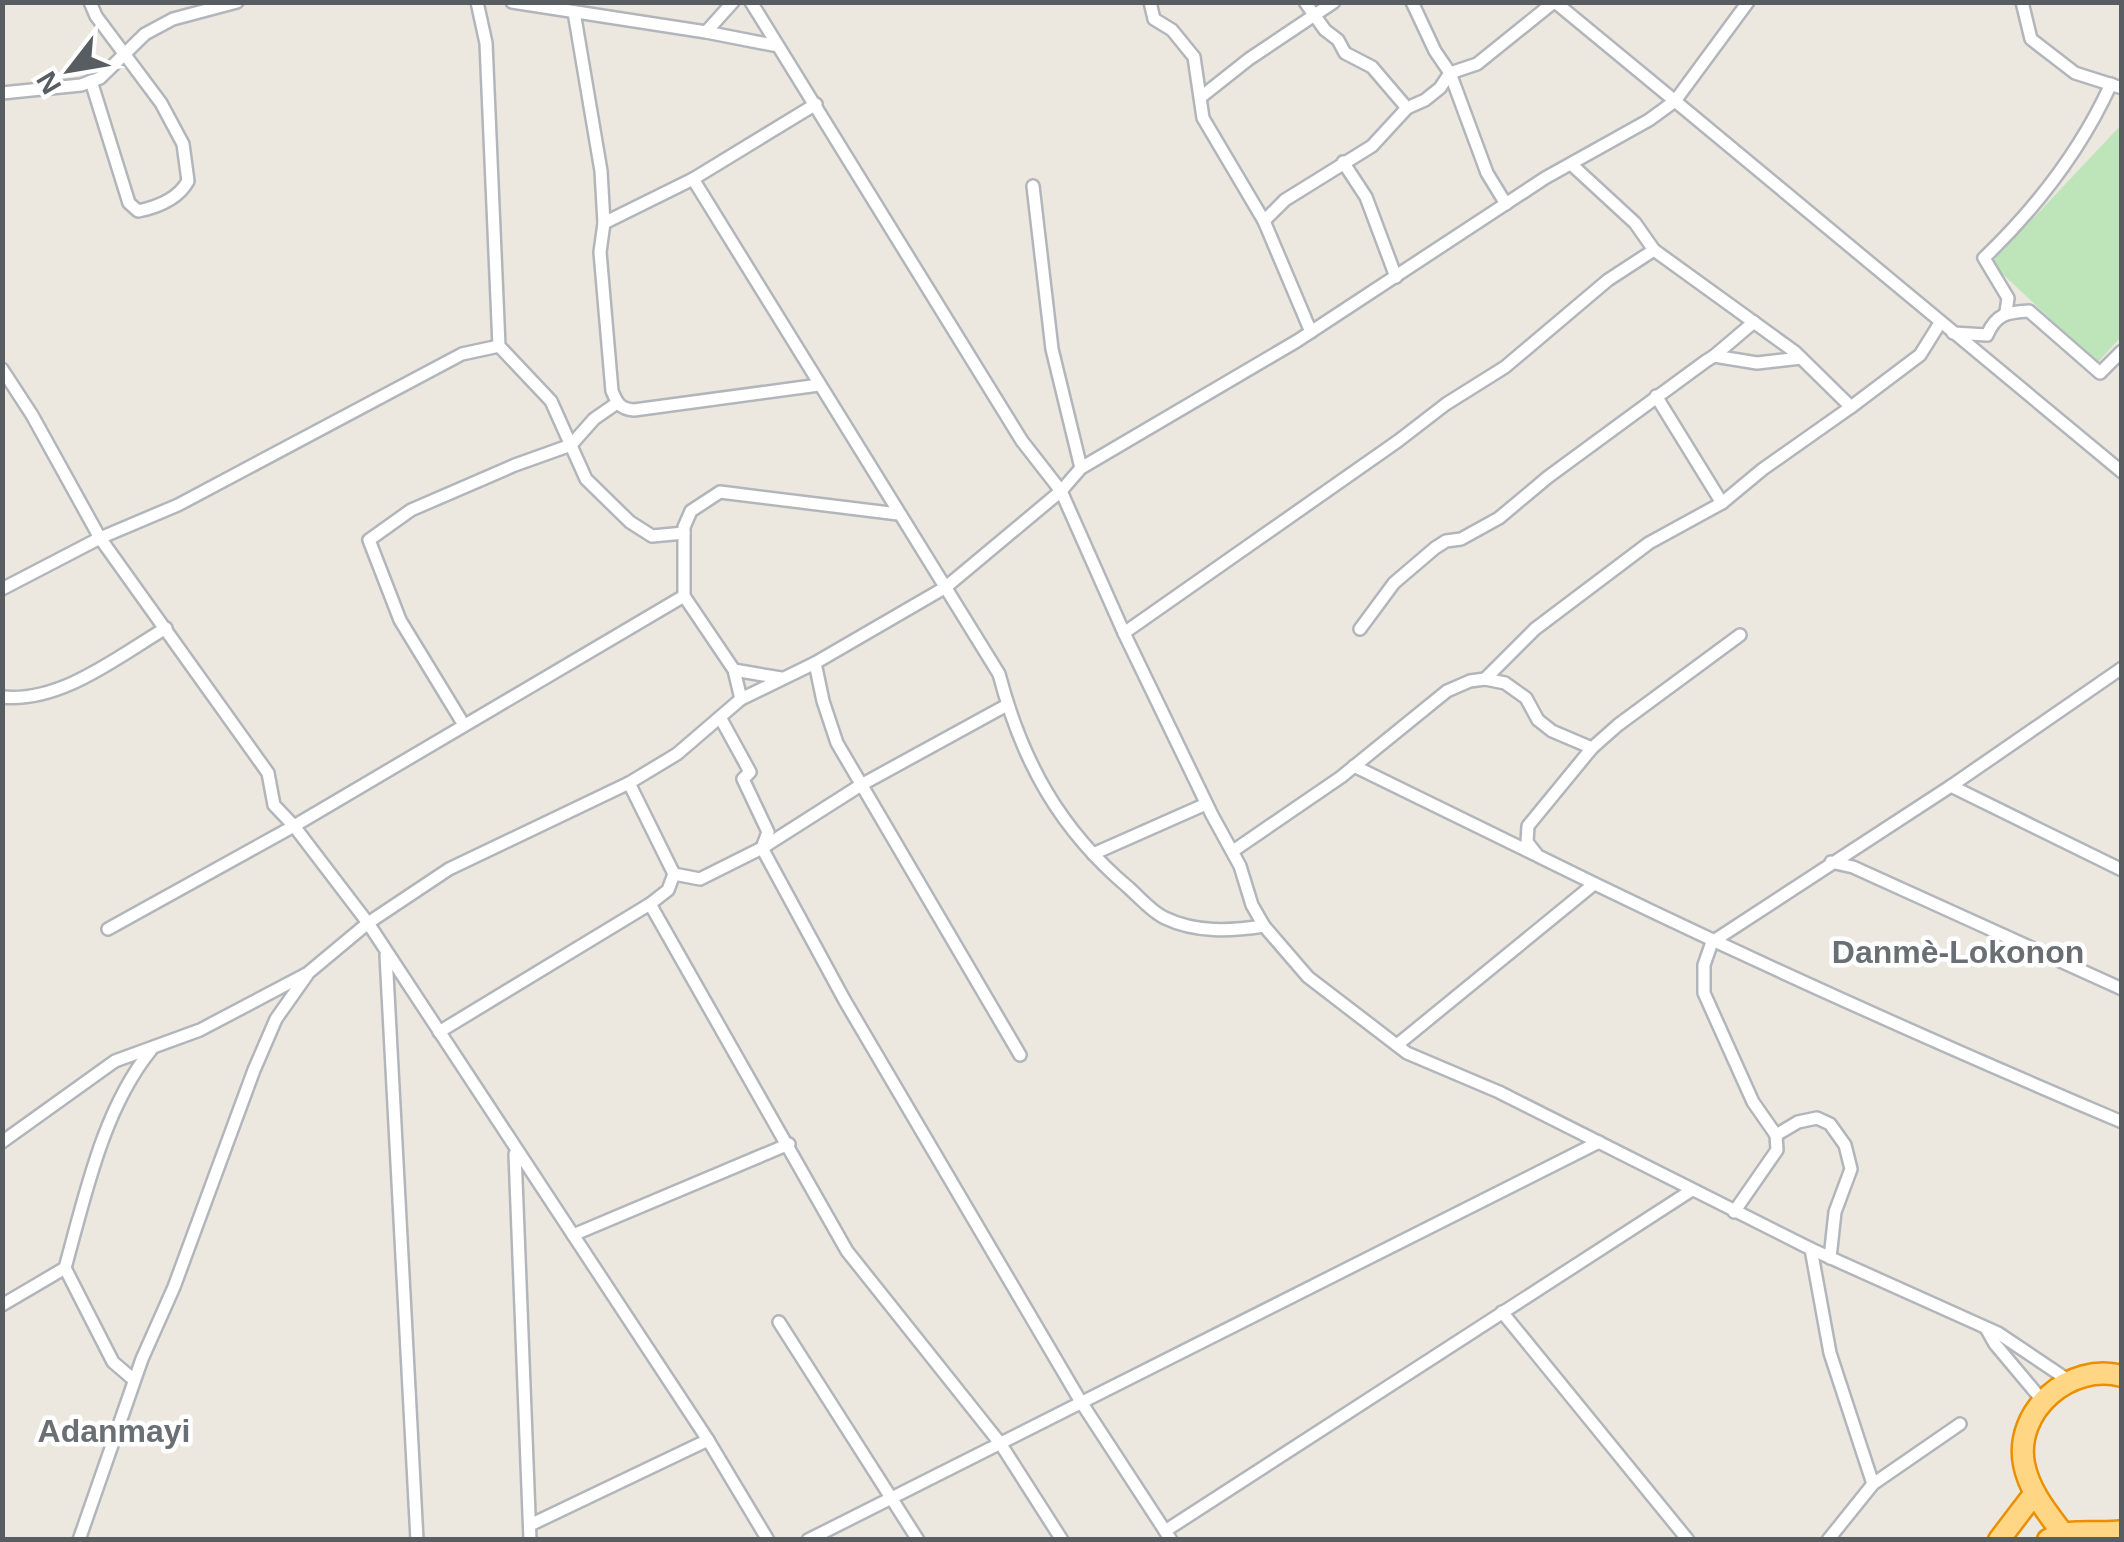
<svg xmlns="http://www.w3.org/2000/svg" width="2124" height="1542" viewBox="0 0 2124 1542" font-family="Arial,sans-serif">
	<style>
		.green { fill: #bde5b9 }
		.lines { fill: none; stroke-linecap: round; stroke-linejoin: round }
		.street-casing { stroke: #b2b6bb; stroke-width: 16 }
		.highway-casing { stroke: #eb8f00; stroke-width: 25 }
		.street { stroke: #fff; stroke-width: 11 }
		.highway { stroke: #ffd683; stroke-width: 20 }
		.labels { text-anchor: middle; stroke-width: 9; stroke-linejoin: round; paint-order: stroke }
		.quarter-label { font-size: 32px; font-weight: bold; fill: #696f73; stroke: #fff }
	</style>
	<rect width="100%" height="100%" fill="#ece8df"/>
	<path class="green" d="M 2121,125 L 2121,337 L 2097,363 L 1991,263 Z"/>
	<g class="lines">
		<defs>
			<g id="street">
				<path d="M 90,2 L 96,16 L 161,103 L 183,144 L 188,181 C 178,199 158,207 138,211 L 129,203 L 91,81"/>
				<path d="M 477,2 L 486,43 L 499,346 L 551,401 L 586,479 L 630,522 L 652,536 L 684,533"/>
				<path d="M 512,2 L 706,32 L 778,46"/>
				<path d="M 751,2 L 1022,441 L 1061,491 L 1124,633 L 1212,815 L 1240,866 L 1252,905 L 1264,926 L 1308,977 L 1407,1053 L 1499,1092 L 1811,1249 L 1998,1333 L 2068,1380"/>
				<path d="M 1150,2 L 1154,19 L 1172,30 L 1194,57 L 1203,118 L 1264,221 L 1311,332"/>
				<path d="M 1305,2 L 1325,30 L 1338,40 L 1345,53 L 1372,67 L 1407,108"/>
				<path d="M 1412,2 L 1435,51 L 1450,73 L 1487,173 L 1506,204"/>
				<path d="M 1748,2 L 1675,101 L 2122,472"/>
				<path d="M 2022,2 L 2031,39 L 2075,73 L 2122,88"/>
				<path d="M 574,12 L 601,171 L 604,223 L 600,252 L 612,391 C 617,403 620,409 634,410 L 819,385"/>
				<path d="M 706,32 L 733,2"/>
				<path d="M 2,93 L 81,85 L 100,78 L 145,34 L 173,19 L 237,2"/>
				<path d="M 1201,97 L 1249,59 L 1334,2"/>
				<path d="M 1343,162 L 1366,197 L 1396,277"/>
				<path d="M 693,179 L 999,674 C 1022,761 1059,829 1129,888 C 1140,898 1152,912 1165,918 C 1196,933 1231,931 1264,926"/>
				<path d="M 1033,186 L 1052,349 L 1081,468"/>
				<path d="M 1264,221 L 1285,200 L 1372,146 L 1407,108 L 1425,100 L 1440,88 L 1450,73 L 1477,64 L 1554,2"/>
				<path d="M 604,223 L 693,179 L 816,104"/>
				<path d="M 2006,312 L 2008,298 L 1984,258 C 2037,207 2080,152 2111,84"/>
				<path d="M 1953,333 L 1987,335 C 1996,314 2007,312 2029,311 L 2100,373 L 2122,351"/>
				<path d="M 1714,356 L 1754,322"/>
				<path d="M 2,369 L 32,415 L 100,538 L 268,773 L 274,805 L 294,826 L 368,923 L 708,1440 L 768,1540"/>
				<path d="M 1656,396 L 1722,503"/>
				<path d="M 1851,407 L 1920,355 L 1940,323"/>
				<path d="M 2,589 L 100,538 L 178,505 L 462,354 L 499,346"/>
				<path d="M 1360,629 L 1394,583 L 1435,548 L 1446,541 L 1461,539 L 1499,518 L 1548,477 L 1706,361 L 1714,356 L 1757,363 L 1801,358"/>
				<path d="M 1124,633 L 1398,441 L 1446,404 L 1505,367 L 1608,280 L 1654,250 L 1635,223 L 1571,164"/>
				<path d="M 1740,635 L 1618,725 L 1592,748 L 1528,826 L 1527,842 L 1538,856 C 1730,951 1924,1038 2122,1122"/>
				<path d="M 815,663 L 823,701 L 837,743 L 1020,1055"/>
				<path d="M 734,670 L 781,678"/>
				<path d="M 1485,679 L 1535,629 L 1649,543 L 1722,503 L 1763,469 L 1851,407 L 1795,352 L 1654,250"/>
				<path d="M 2,697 C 61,703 117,657 166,628"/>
				<path d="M 741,699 L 734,670 L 684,596 L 684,527 L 691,511 L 720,492 L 898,514"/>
				<path d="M 721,719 L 750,772 L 743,779 L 768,832 L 762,848 L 845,1001 L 1081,1402 L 1171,1540"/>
				<path d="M 464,725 L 400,620 L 369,540 L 411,510 L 515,465 L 571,445 L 594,419 L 617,403"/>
				<path d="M 1354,766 L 1534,854"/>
				<path d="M 1951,786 L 2122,870"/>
				<path d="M 1233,851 L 1341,777 L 1447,691 L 1470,681 L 1485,679 L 1505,683 L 1526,698 L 1538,720 L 1552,731 L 1592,748"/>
				<path d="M 1093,854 L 1206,804"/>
				<path d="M 1831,862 L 1853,867 L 2122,989"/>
				<path d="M 674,874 L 700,879 L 762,848 L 861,785 L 1007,705"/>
				<path d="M 650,904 L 847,1251 L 1000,1443 L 1062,1540"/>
				<path d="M 108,929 L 294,826 L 684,596"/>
				<path d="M 386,955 L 417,1540"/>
				<path d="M 439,1032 L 650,904 L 668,890 L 674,874 L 629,783"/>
				<path d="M 1397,1045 L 1594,884"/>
				<path d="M 1776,1135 L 1798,1122 L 1817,1118 L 1830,1124 L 1845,1145 L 1851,1169 L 1835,1212 L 1830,1258"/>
				<path d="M 2,1142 L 115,1061 L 200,1030 L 308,973 L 368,923 L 449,869 L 629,783 L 677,754 L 741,699 L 815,663 L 946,587 L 1061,491 L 1081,468 L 1297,341 L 1545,178 L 1649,120 L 1675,101 L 1555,2"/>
				<path d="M 515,1154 L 530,1540"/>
				<path d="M 1734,1212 L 1777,1150 L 1776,1135 L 1753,1102 L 1704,993 L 1704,965 L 1712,942 L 1951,786 L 2122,668"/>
				<path d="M 573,1235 L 789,1144"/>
				<path d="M 1811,1249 L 1830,1353 L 1873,1484"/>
				<path d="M 65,1268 L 113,1362 L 134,1380"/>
				<path d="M 2,1305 L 65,1268 C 85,1196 103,1109 151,1050"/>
				<path d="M 1502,1312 L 1688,1540"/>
				<path d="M 779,1322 L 918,1540"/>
				<path d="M 1986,1328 L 1995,1344 L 2042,1400"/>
				<path d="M 530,1525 L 708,1440"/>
				<path d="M 1165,1531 L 1692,1190"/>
				<path d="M 79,1540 L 142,1359 L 174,1287 L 254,1070 L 276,1019 L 307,975"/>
				<path d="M 808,1540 L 1599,1142"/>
				<path d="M 1828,1540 L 1873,1484 L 1960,1424"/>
			</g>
			<g id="highway">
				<path d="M 2061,1531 C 2046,1511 2029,1490 2024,1464 C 2014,1411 2070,1362 2122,1376"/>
				<path d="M 1999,1540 L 2034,1494"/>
				<path d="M 2048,1540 C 2069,1527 2097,1535 2122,1531"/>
			</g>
		</defs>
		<use href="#street" class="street-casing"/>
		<use href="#highway" class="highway-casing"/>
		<use href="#street" class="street"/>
		<use href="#highway" class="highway"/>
	</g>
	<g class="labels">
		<g class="quarter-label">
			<text x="1958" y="963">Danmè-Lokonon</text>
			<text x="114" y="1442">Adanmayi</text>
		</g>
	</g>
	<rect width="2124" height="1542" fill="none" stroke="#585d61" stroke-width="10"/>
	<g transform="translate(70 70) rotate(239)" stroke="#ffffff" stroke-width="8" paint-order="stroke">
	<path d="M0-8L18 38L0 25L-18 38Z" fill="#585d61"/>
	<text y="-15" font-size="28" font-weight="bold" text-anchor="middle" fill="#585d61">N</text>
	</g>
</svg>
